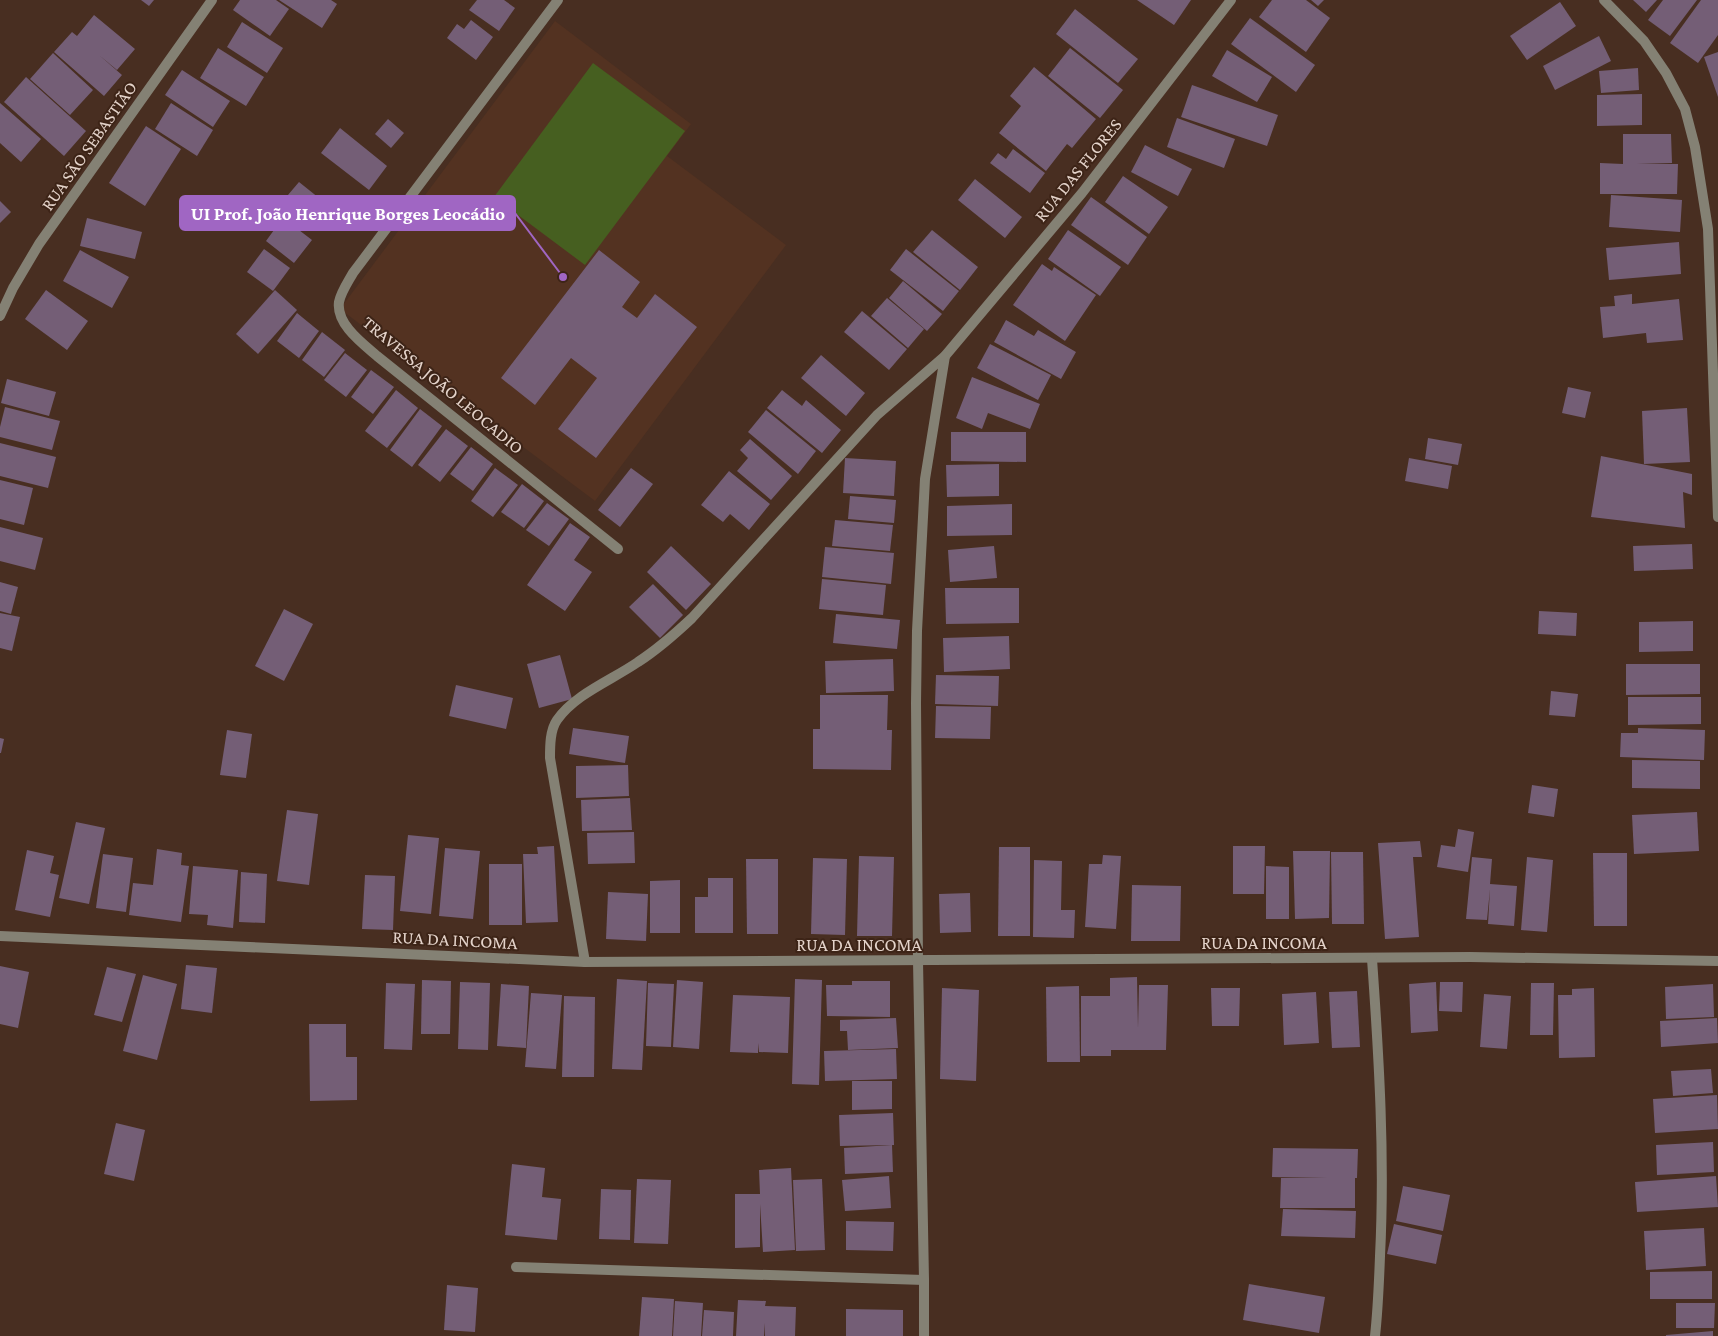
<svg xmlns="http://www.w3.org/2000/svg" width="1718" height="1336" viewBox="0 0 1718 1336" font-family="'Crimson Pro',serif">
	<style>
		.built { fill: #533221 }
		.green { fill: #465f20 }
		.building { fill: #745e76 }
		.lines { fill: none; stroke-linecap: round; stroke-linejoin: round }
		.minor { stroke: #848174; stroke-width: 10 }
		.labels { text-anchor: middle; stroke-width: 4; stroke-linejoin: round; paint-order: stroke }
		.street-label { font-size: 18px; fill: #e4d3ca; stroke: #3d2417 }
		.leader { fill: none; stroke: #a066c3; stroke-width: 2 }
		.callout-dot { fill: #a066c3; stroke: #3d2417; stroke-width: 2 }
		.callout { fill: #a066c3; stroke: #a066c3; stroke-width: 2 }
		.callout-label { font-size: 19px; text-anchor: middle; font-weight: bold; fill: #fff }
	</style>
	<rect width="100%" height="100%" fill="#482e21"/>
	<path class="built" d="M 555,21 L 691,124 L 667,156 L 786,245 L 595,501 L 340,309 Z"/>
	<path class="green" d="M 593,63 L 685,131 L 585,265 L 494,197 Z"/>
	<g class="building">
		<path d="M 141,0 L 154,0 L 149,6 Z"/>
		<path d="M 240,0 L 276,0 L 289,9 L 270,36 L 233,10 Z"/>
		<path d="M 279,0 L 331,0 L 337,4 L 322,28 Z"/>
		<path d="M 477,0 L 504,0 L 515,8 L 499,31 L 469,10 Z"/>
		<path d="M 1137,0 L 1191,0 L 1174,25 Z"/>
		<path d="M 1272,0 L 1306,0 L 1330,18 L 1306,52 L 1259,17 Z"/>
		<path d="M 1311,0 L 1324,0 L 1318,6 Z"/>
		<path d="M 1633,0 L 1657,0 L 1646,12 Z"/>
		<path d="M 1663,0 L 1697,0 L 1670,36 L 1648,20 Z"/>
		<path d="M 1701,0 L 1718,0 L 1718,35 L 1698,63 L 1670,43 Z"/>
		<path d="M 1560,2 L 1576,26 L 1527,60 L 1510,36 Z"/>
		<path d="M 1075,9 L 1138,59 L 1118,83 L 1056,34 Z"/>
		<path d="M 94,15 L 135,49 L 117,70 L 99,55 L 122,75 L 104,96 L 54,52 L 72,32 L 77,36 Z"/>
		<path d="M 1250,18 L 1315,65 L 1296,92 L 1231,44 Z"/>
		<path d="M 471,20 L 493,37 L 476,60 L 447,38 L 457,24 L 464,29 Z"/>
		<path d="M 242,22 L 283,48 L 267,73 L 227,47 Z"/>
		<path d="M 1599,36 L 1611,61 L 1555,90 L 1543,66 Z"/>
		<path d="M 218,48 L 264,77 L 246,106 L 200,78 Z"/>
		<path d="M 1070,48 L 1123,90 L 1100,118 L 1048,76 Z"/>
		<path d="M 1227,50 L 1272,77 L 1257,102 L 1212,76 Z"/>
		<path d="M 1718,52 L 1718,97 L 1704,57 Z"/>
		<path d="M 53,53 L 93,90 L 70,115 L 30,79 Z"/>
		<path d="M 1034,67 L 1096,119 L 1072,148 L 1067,144 L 1046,171 L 999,133 L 1021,106 L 1010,96 Z"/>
		<path d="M 1638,68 L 1639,90 L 1601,93 L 1599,71 Z"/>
		<path d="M 182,70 L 230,101 L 213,127 L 165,95 Z"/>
		<path d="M 26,77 L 86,131 L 64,156 L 4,102 Z"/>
		<path d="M 1192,85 L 1278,115 L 1267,146 L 1181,117 Z"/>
		<path d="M 1642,94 L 1642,125 L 1597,126 L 1597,95 Z"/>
		<path d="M 0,103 L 41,139 L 21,162 L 0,143 Z"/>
		<path d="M 171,103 L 213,130 L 197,156 L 155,129 Z"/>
		<path d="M 1177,118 L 1235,139 L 1224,168 L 1167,147 Z"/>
		<path d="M 388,119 L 404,133 L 391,148 L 375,134 Z"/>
		<path d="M 146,126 L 181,149 L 145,206 L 109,183 Z"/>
		<path d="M 340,128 L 387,166 L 369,190 L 321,153 Z"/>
		<path d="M 1623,134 L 1671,134 L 1672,163 L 1637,164 L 1678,164 L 1677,194 L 1600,194 L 1600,163 L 1623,164 Z"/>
		<path d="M 1145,145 L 1192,169 L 1178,196 L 1131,172 Z"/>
		<path d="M 1013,149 L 1045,173 L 1030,193 L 990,163 L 998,153 L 1006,159 Z"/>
		<path d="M 1123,176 L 1168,207 L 1149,234 L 1105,202 Z"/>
		<path d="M 975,179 L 1022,217 L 1005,238 L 958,200 Z"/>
		<path d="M 299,182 L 334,210 L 317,231 L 282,202 Z"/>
		<path d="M 1611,195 L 1682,200 L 1680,232 L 1609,227 Z"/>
		<path d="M 1091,197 L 1147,237 L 1128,265 L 1071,225 Z"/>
		<path d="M 0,201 L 11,212 L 0,223 Z"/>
		<path d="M 278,214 L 312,240 L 294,263 L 266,241 L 274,230 L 270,224 Z"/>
		<path d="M 87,218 L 142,232 L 135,259 L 80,246 Z"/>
		<path d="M 932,230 L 978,267 L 960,290 L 913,252 Z"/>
		<path d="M 1068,230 L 1121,267 L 1100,296 L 1048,259 Z"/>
		<path d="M 1679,242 L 1681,274 L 1609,280 L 1606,248 Z"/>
		<path d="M 264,249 L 290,268 L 273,291 L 247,272 Z"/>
		<path d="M 906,249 L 959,291 L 943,311 L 890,270 Z"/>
		<path d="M 80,250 L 129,277 L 112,308 L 63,281 Z"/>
		<path d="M 599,250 L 640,282 L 622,307 L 637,318 L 655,294 L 697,327 L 596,458 L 558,429 L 597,378 L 571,358 L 535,405 L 501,378 Z"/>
		<path d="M 1042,264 L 1052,271 L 1054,267 L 1096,295 L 1065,341 L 1013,305 Z"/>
		<path d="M 903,281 L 942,314 L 927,331 L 889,298 Z"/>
		<path d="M 46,290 L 88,321 L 67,350 L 25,319 Z"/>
		<path d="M 275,290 L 297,310 L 258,354 L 236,334 Z"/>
		<path d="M 1632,294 L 1632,304 L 1679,299 L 1683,340 L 1647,343 L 1646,333 L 1603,338 L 1600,307 L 1615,306 L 1614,296 Z"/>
		<path d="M 887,298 L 924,329 L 908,348 L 871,316 Z"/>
		<path d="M 862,311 L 907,349 L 889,370 L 844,332 Z"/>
		<path d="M 297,313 L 319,331 L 299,358 L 277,341 Z"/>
		<path d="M 1006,320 L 1034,336 L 1038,330 L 1076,352 L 1061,379 L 994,342 Z"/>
		<path d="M 322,332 L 345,350 L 324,377 L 302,360 Z"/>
		<path d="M 990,344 L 1051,375 L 1038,400 L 977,368 Z"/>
		<path d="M 345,353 L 367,370 L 346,397 L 324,380 Z"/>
		<path d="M 821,355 L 865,393 L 846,416 L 801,378 Z"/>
		<path d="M 371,370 L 394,387 L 373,414 L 351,397 Z"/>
		<path d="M 972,377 L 1040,404 L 1030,429 L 988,413 L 982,429 L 956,418 Z"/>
		<path d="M 7,379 L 56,392 L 49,416 L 1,403 Z"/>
		<path d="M 1568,387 L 1591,392 L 1585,418 L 1562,413 Z"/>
		<path d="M 396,390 L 418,408 L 387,448 L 365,431 Z"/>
		<path d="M 782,390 L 802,406 L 806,400 L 841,430 L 822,453 L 767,408 Z"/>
		<path d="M 5,407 L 60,421 L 52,450 L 0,437 L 0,427 Z"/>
		<path d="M 1687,408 L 1690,462 L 1644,464 L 1642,411 Z"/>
		<path d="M 420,409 L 442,426 L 412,467 L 390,450 Z"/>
		<path d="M 766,410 L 816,451 L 798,474 L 748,432 Z"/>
		<path d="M 446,429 L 468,446 L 440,482 L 418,465 Z"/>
		<path d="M 951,432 L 1026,432 L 1026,462 L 951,461 Z"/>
		<path d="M 1428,438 L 1462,444 L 1458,465 L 1425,459 Z"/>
		<path d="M 750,439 L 792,476 L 771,500 L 737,471 L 748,458 L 740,450 Z"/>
		<path d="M 0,443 L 56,457 L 48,488 L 0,476 Z"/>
		<path d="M 471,447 L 493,464 L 473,491 L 450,474 Z"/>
		<path d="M 1601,456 L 1692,474 L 1692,495 L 1683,492 L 1685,528 L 1591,517 Z"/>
		<path d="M 845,458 L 896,461 L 894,496 L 843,493 Z"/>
		<path d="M 1409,458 L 1452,466 L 1448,489 L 1405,481 Z"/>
		<path d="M 999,464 L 999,496 L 947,497 L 946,465 Z"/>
		<path d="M 495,468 L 518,485 L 493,517 L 471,501 Z"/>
		<path d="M 631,468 L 653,484 L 620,527 L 598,510 Z"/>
		<path d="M 729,471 L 770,504 L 749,530 L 730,514 L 723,522 L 701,505 Z"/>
		<path d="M 0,480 L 33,488 L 24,525 L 0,519 Z"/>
		<path d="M 522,484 L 544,501 L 524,528 L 501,512 Z"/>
		<path d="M 850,496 L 896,500 L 894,523 L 848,519 Z"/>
		<path d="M 547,503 L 569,519 L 549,546 L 526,530 Z"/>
		<path d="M 1012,504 L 1012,535 L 947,536 L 947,506 Z"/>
		<path d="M 835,520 L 893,525 L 890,551 L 832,546 Z"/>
		<path d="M 570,523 L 590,537 L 574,560 L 592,572 L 565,611 L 527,585 Z"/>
		<path d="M 0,527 L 43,538 L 35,570 L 0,561 Z"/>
		<path d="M 1692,544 L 1693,569 L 1634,571 L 1633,546 Z"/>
		<path d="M 671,546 L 711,584 L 686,610 L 647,572 Z"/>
		<path d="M 994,546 L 997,578 L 950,582 L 948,550 Z"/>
		<path d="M 825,547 L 894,553 L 891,584 L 822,577 Z"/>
		<path d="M 822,579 L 886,585 L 883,615 L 819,609 Z"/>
		<path d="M 0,582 L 18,587 L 11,614 L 0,611 Z"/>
		<path d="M 653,584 L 683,615 L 660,638 L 629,607 Z"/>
		<path d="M 945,588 L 1019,588 L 1019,623 L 946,624 Z"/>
		<path d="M 284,609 L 313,624 L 284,681 L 255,666 Z"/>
		<path d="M 1539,611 L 1577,613 L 1576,636 L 1538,634 Z"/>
		<path d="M 0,613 L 20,617 L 12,651 L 0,648 Z"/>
		<path d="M 836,614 L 900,620 L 897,649 L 833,643 Z"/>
		<path d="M 1693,621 L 1693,651 L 1639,652 L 1639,622 Z"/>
		<path d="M 1009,636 L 1010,669 L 944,672 L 943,638 Z"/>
		<path d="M 560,655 L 572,699 L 539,708 L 527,664 Z"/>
		<path d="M 893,659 L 894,691 L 826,693 L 825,661 Z"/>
		<path d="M 1626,664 L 1700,664 L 1700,694 L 1626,695 Z"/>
		<path d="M 936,675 L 999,676 L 998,706 L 935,704 Z"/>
		<path d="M 456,685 L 513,698 L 506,729 L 449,716 Z"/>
		<path d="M 1551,691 L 1578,694 L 1575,717 L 1549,715 Z"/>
		<path d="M 820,695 L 888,695 L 887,730 L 892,730 L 891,770 L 813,769 L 813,729 L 820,729 Z"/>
		<path d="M 1628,697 L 1701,697 L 1701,724 L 1628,725 Z"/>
		<path d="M 936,706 L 991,707 L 990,739 L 935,738 Z"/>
		<path d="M 573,728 L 629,736 L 625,763 L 569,754 Z"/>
		<path d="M 1638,728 L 1705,730 L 1704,760 L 1620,757 L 1621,733 L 1638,733 Z"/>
		<path d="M 227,730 L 252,734 L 246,778 L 220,775 Z"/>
		<path d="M 0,738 L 4,739 L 1,753 L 0,753 Z"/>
		<path d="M 1632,760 L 1700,761 L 1700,789 L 1632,788 Z"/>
		<path d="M 628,765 L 629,796 L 576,798 L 576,766 Z"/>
		<path d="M 1532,785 L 1558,789 L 1554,817 L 1528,813 Z"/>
		<path d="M 630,798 L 632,830 L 582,831 L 581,800 Z"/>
		<path d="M 287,810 L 318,814 L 309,885 L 277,881 Z"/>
		<path d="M 1697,812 L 1699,851 L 1634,854 L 1632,815 Z"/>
		<path d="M 76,822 L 105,828 L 89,904 L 59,898 Z"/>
		<path d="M 1458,829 L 1474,832 L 1468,872 L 1437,867 L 1441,845 L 1455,847 Z"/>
		<path d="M 634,832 L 635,863 L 588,864 L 587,833 Z"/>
		<path d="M 408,835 L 439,838 L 431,914 L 400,911 Z"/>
		<path d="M 1420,841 L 1422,857 L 1413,857 L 1419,937 L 1385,939 L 1378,843 Z"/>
		<path d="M 554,846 L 558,922 L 526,923 L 523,854 L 538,854 L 537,847 Z"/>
		<path d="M 1233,846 L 1265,846 L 1264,894 L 1233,894 Z"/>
		<path d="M 999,847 L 1030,847 L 1030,936 L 998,936 Z"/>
		<path d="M 445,848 L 480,851 L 473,919 L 439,916 Z"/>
		<path d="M 157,849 L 182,853 L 181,865 L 189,866 L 181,922 L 129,915 L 133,883 L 153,885 Z"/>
		<path d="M 27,850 L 54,856 L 50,873 L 59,875 L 50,917 L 15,910 Z"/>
		<path d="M 1293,851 L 1330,851 L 1329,918 L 1295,919 Z"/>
		<path d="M 1331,852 L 1363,852 L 1364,924 L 1332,924 Z"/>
		<path d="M 1593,853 L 1627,853 L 1627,926 L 1594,926 Z"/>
		<path d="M 103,854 L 133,858 L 126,912 L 96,908 Z"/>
		<path d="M 1103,855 L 1121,856 L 1116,929 L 1085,927 L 1089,864 L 1102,864 Z"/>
		<path d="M 859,856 L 894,857 L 892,936 L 857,936 Z"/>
		<path d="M 1472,857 L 1492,859 L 1490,884 L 1517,886 L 1514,926 L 1488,924 L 1490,889 L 1487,920 L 1466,919 Z"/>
		<path d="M 1527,857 L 1553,860 L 1547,932 L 1521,930 Z"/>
		<path d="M 813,858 L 847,859 L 845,935 L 811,934 Z"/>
		<path d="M 746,859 L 778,859 L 778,934 L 747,934 Z"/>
		<path d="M 1034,860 L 1062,861 L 1061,910 L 1075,910 L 1074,938 L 1033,937 Z"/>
		<rect x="489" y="864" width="33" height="61"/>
		<path d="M 193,866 L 238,870 L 233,928 L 207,925 L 208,915 L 189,914 Z"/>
		<path d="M 1266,866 L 1289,867 L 1289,919 L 1266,919 Z"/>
		<path d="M 241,872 L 267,874 L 265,923 L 239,922 Z"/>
		<path d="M 365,875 L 395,876 L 393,930 L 362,929 Z"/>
		<path d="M 708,878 L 733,878 L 733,933 L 695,933 L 695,897 L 708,897 Z"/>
		<path d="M 680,880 L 680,933 L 650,933 L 650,881 Z"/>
		<path d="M 1132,885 L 1181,886 L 1180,941 L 1131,941 Z"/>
		<path d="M 608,892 L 648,894 L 646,941 L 606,939 Z"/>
		<path d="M 970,893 L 971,932 L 940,933 L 939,894 Z"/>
		<path d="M 186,965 L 217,968 L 212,1013 L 181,1009 Z"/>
		<path d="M 0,966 L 29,972 L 18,1028 L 0,1024 Z"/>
		<path d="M 107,967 L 136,974 L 122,1022 L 94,1015 Z"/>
		<path d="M 143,975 L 177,984 L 157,1060 L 123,1051 Z"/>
		<path d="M 1137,977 L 1138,1028 L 1139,985 L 1168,985 L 1166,1050 L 1111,1050 L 1111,1056 L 1081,1056 L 1081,996 L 1110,996 L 1110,978 Z"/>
		<path d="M 617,979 L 647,981 L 642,1070 L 612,1069 Z"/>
		<path d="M 795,979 L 822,980 L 819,1085 L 792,1084 Z"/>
		<path d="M 422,980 L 451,981 L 450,1034 L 421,1034 Z"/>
		<path d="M 677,980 L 703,982 L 699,1049 L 673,1047 Z"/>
		<path d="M 852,981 L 890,981 L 890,1017 L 827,1016 L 826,985 L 852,985 Z"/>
		<path d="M 460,982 L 490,983 L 488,1050 L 458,1049 Z"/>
		<path d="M 1436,982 L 1438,1031 L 1411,1033 L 1409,984 Z"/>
		<path d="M 1440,982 L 1463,982 L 1462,1012 L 1439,1011 Z"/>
		<path d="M 386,983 L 415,984 L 412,1050 L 384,1049 Z"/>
		<path d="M 648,983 L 674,984 L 671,1047 L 646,1046 Z"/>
		<path d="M 1531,983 L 1554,983 L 1553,1035 L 1530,1035 Z"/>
		<path d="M 501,984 L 529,986 L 526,1048 L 497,1046 Z"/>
		<path d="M 1713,984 L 1714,1017 L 1666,1019 L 1665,987 Z"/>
		<path d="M 1079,986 L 1080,1062 L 1047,1062 L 1046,987 Z"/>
		<path d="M 942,988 L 979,990 L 976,1081 L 940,1079 Z"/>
		<path d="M 1211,988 L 1240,988 L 1239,1026 L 1212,1026 Z"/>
		<path d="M 1594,988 L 1595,1057 L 1559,1058 L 1558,995 L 1572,995 L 1572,989 Z"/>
		<path d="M 1357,991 L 1360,1047 L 1332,1048 L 1329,992 Z"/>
		<path d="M 1316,992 L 1319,1043 L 1284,1045 L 1282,994 Z"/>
		<path d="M 531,993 L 562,995 L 556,1069 L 525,1067 Z"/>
		<path d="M 1484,994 L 1511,996 L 1507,1049 L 1480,1047 Z"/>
		<path d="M 733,995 L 790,997 L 788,1053 L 759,1052 L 758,1043 L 758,1053 L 730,1052 Z"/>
		<path d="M 564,996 L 595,997 L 594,1077 L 562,1077 Z"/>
		<path d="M 896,1018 L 898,1048 L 848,1050 L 847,1031 L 840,1031 L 840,1020 Z"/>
		<path d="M 1717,1018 L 1718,1043 L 1661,1047 L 1660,1021 Z"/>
		<path d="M 309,1024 L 346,1024 L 346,1057 L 357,1057 L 357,1100 L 310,1101 Z"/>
		<path d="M 896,1049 L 897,1079 L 825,1081 L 824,1051 Z"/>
		<path d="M 1711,1069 L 1713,1093 L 1673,1096 L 1671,1071 Z"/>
		<path d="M 852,1081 L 892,1081 L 892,1109 L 852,1110 Z"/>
		<path d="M 1717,1095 L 1718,1129 L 1655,1133 L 1653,1099 Z"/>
		<path d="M 893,1113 L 894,1145 L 840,1146 L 839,1115 Z"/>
		<path d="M 116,1123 L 145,1130 L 134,1181 L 104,1174 Z"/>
		<path d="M 1713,1142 L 1714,1172 L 1657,1175 L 1656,1145 Z"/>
		<path d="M 892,1145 L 893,1172 L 845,1174 L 844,1148 Z"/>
		<path d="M 1273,1148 L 1358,1149 L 1357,1178 L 1355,1178 L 1355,1208 L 1280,1208 L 1281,1178 L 1327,1178 L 1272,1177 Z"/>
		<path d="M 512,1164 L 545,1168 L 542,1197 L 561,1199 L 557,1240 L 505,1235 Z"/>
		<path d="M 791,1168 L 795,1250 L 763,1252 L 760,1204 L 760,1247 L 735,1248 L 735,1194 L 760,1194 L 759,1170 Z"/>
		<path d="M 889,1176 L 891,1208 L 845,1211 L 842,1180 Z"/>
		<path d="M 1716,1176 L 1718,1207 L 1637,1212 L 1635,1182 Z"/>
		<path d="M 637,1179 L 671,1180 L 668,1244 L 634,1243 Z"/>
		<path d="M 822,1179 L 825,1250 L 796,1251 L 793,1180 Z"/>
		<path d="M 1403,1186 L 1450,1195 L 1443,1231 L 1396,1221 Z"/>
		<path d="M 601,1189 L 631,1190 L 630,1240 L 599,1239 Z"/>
		<path d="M 1283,1209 L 1356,1211 L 1355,1238 L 1281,1236 Z"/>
		<path d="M 846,1221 L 894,1222 L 893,1251 L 846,1250 Z"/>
		<path d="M 1394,1224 L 1442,1235 L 1436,1264 L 1387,1254 Z"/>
		<path d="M 1704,1228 L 1706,1266 L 1646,1270 L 1644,1231 Z"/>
		<path d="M 1712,1271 L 1712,1299 L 1650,1299 L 1650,1272 Z"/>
		<path d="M 1249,1284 L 1325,1297 L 1319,1333 L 1243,1320 Z"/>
		<path d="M 447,1285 L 478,1288 L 475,1332 L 444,1330 Z"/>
		<path d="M 642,1297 L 674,1299 L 672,1336 L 639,1336 Z"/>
		<path d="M 738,1300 L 766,1301 L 765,1306 L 796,1307 L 795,1336 L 765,1336 L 765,1323 L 764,1336 L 736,1336 Z"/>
		<path d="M 675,1301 L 703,1303 L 701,1336 L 673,1336 Z"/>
		<path d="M 1676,1303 L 1715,1303 L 1714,1328 L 1676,1328 Z"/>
		<path d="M 846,1309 L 903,1310 L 903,1336 L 846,1336 Z"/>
		<path d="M 704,1310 L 734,1312 L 733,1336 L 702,1336 Z"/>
		<path d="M 1713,1331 L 1713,1336 L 1666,1336 L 1666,1335 Z"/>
	</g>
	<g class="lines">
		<g class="minor">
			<path d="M 558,0 L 353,273 C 348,282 341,292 339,302 C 336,324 362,343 377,356 L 618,549"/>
			<path d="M 1604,0 L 1644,41 L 1666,73 L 1685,109 L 1695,147 L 1708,229 L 1718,517"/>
			<path d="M 0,316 L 13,288 L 39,244 L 212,0"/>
			<path d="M 0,936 L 585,962 L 1470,957 L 1718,961"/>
			<path d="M 1372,959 C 1379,1058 1385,1157 1380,1256 C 1379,1283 1378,1309 1375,1336"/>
			<path d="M 585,962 L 550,758 C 550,746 550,730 557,720 C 575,694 612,680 638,662 C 658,649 675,634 692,618 L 877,415 L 945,356 L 1082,193 L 1231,0"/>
			<path d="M 516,1267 L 924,1280"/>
			<path d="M 924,1336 L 924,1280 L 918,961 L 916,703 L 917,631 L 925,479 L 945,356"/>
		</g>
	</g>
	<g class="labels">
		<g class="street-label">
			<text transform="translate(89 146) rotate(-55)" y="6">RUA SÃO SEBASTIÃO</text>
			<text transform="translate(1078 170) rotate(-51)" y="6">RUA DAS FLORES</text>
			<text transform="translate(443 385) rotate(40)" y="6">TRAVESSA JOÃO LEOCADIO</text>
			<text transform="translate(455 940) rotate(3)" y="6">RUA DA INCOMA</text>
			<text x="1264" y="949">RUA DA INCOMA</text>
			<text x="859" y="951">RUA DA INCOMA</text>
		</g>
	</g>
	<path class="leader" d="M563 277L515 213"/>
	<circle class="callout-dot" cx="563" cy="277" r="5"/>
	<rect class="callout" x="180" y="196" width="335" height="34" rx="5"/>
	<g class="callout-label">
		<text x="348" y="220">UI Prof. João Henrique Borges Leocádio</text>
	</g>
</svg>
